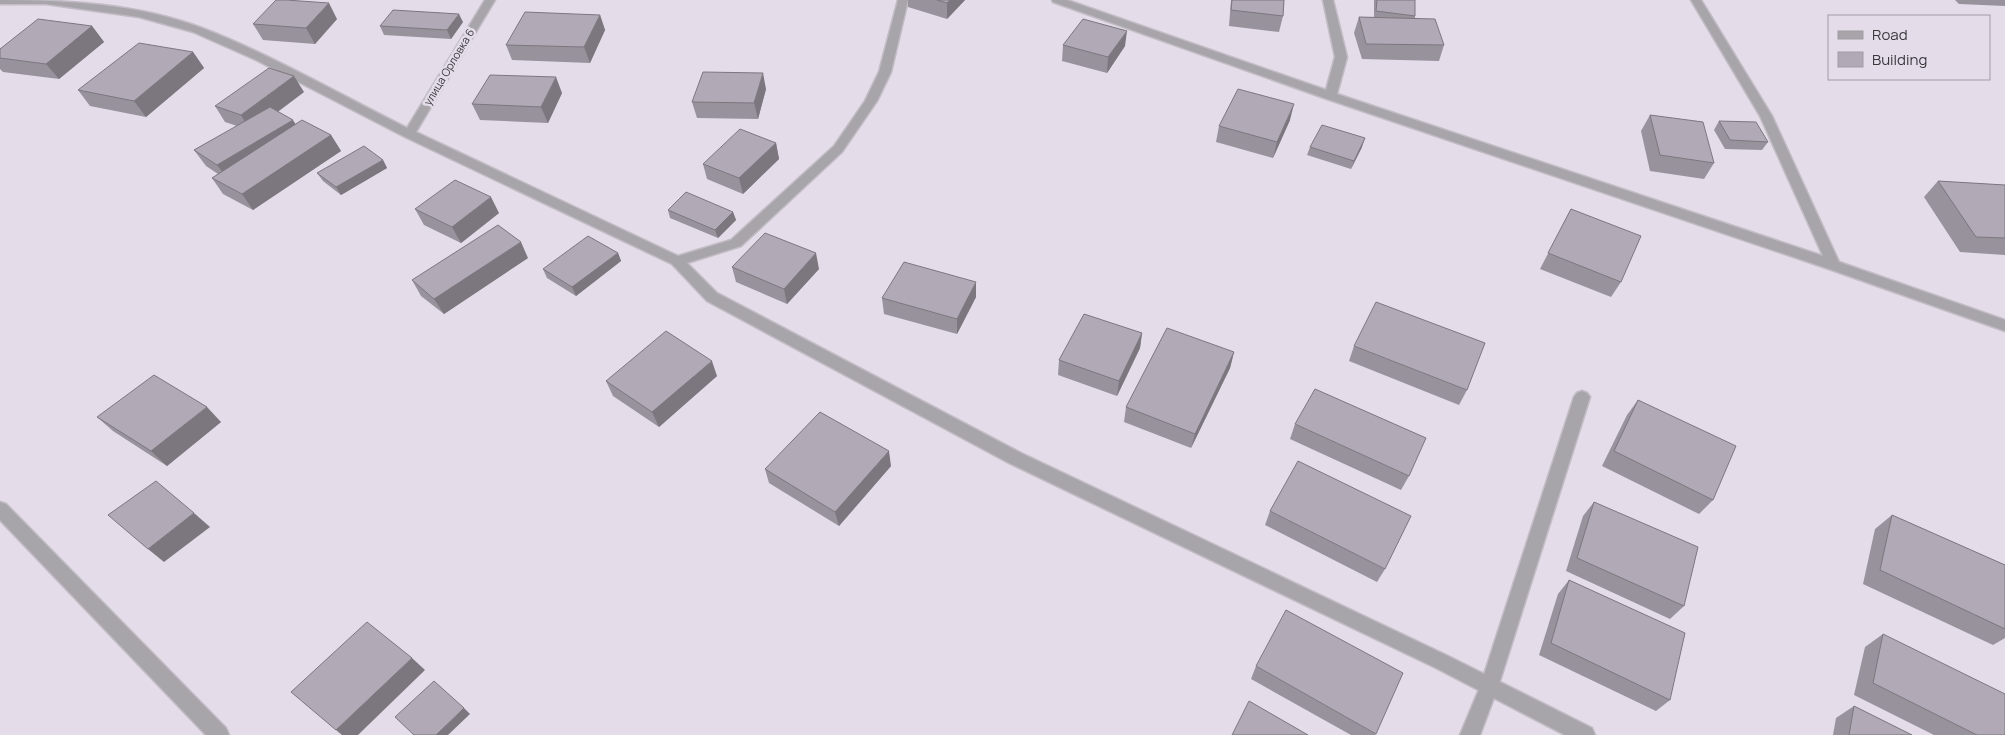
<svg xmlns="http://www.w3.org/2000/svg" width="2005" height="735" viewBox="0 0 2005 735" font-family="Manrope,sans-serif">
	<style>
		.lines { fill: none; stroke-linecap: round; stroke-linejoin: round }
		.lane-casing { stroke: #c2bcc6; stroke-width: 3 }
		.street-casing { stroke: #c2bcc6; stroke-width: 3 }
		.lane { fill: #a8a5aa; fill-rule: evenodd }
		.street { fill: #a8a5aa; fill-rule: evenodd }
		.wall { fill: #98929d }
		.shaded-wall { fill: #7c777f }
		.building { fill: #b1aab6; stroke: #7c777f }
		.labels { text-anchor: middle; stroke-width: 5; stroke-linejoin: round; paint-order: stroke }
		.far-street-label { font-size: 11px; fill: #3a373c; stroke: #e4dde9 }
	</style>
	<rect width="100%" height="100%" fill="#e4dde9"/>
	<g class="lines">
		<defs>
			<path id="lane" d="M 1582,391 L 1587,393 L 1590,397 L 1498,687 L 1480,735 L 1460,735 L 1480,687 L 1574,397 L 1577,393 Z"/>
			<g id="street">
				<path d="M 0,0 C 68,0 138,4 202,28 C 272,55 339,94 407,128 L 485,0 L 495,0 L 416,132 L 678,256 L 731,240 L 834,146 L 865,101 L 879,72 L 898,0 L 908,0 L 891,72 L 877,101 L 842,152 L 741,246 L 687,263 L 717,293 L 1021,453 L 1448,656 L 1592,728 L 1595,735 L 1565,735 L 1436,668 L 1009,463 L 707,301 L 672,264 L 405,137 L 256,60 L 193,32 L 139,17 L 46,4 L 0,4 Z"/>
				<path d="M 1052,0 L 1067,0 L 1326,90 L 1335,57 L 1323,0 L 1333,0 L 1347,57 L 1337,94 L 1823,256 L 1760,116 L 1691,0 L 1701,0 L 1772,116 L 1839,262 L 2005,320 L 2005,331 L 1829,269 L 1327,99 L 1053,2 Z"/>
				<path d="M 0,502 L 6,504 L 226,728 L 229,735 L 206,735 L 0,520 Z"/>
			</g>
		</defs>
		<use href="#lane" class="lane-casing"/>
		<use href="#street" class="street-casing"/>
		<use href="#lane" class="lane"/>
		<use href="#street" class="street"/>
	</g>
	<g class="wall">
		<path d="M 908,0 L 965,0 L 947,19 L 908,7 Z"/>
		<path d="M 1231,0 L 1284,0 L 1283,16 L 1279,32 L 1229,26 Z"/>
		<path d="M 1374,0 L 1415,0 L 1415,18 L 1444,45 L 1439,61 L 1362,59 L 1354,33 L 1359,17 L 1374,17 Z"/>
		<path d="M 1955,0 L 2005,0 L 2005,6 L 1959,4 Z"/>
		<path d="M 600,15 L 605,30 L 590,63 L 512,60 L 506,45 Z"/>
		<path d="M 337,19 L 315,44 L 263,40 L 253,24 Z"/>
		<path d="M 463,22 L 451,39 L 384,35 L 380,26 Z"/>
		<path d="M 92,26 L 104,42 L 59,79 L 3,72 L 0,69 L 0,49 Z"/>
		<path d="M 1063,45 L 1125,46 L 1107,73 L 1062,61 Z"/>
		<path d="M 193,52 L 204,68 L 146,117 L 90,106 L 78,90 Z"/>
		<path d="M 766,89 L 758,119 L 697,118 L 692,102 Z"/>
		<path d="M 304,92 L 278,112 L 295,125 L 331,135 L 341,151 L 253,210 L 223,194 L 212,178 L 218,174 L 206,166 L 194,150 L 237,126 L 225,122 L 215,106 Z"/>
		<path d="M 562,93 L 548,123 L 480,120 L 472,104 Z"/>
		<path d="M 1650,115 L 1714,163 L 1704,179 L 1650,171 L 1641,131 Z"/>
		<path d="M 1290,120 L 1273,158 L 1216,142 L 1219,126 Z"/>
		<path d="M 1719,121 L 1768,142 L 1762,150 L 1725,149 L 1714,130 Z"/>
		<path d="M 776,143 L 779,159 L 743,194 L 707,179 L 703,164 Z"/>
		<path d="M 1310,147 L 1362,147 L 1351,169 L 1307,155 Z"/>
		<path d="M 383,160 L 387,168 L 341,195 L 323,181 L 317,173 Z"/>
		<path d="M 1938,181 L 2005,185 L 2005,255 L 1960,252 L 1924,197 Z"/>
		<path d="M 415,209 L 499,213 L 461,243 L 424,225 Z"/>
		<path d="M 1571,209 L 1621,282 L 1611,297 L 1540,269 Z"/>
		<path d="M 668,210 L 733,212 L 736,220 L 718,238 L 670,218 Z"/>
		<path d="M 618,253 L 621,261 L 576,296 L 547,278 L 543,269 Z"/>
		<path d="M 528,258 L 444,314 L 421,296 L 412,280 Z"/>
		<path d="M 732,267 L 819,269 L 787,304 L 736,282 Z"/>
		<path d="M 976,297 L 957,334 L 884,314 L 882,298 Z"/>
		<path d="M 1142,333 L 1140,348 L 1117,396 L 1058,375 L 1059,360 Z"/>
		<path d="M 1354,346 L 1467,390 L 1459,405 L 1349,361 Z"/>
		<path d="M 1234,352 L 1230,368 L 1191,448 L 1124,422 L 1126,407 Z"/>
		<path d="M 717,376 L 659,427 L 613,396 L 606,381 Z"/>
		<path d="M 1638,400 L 1713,500 L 1699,514 L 1602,466 L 1627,415 Z"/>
		<path d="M 97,417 L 221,422 L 167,466 L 113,431 Z"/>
		<path d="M 1295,424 L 1409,476 L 1401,490 L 1290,439 Z"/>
		<path d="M 891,466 L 839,526 L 769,483 L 765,469 Z"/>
		<path d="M 1594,502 L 1684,606 L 1670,619 L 1566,571 L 1583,516 Z"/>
		<path d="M 1270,511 L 1385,569 L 1377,582 L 1265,525 Z"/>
		<path d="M 1892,515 L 2005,565 L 2005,638 L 1993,645 L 1863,584 L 1875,529 Z"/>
		<path d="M 1569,580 L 1670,700 L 1656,711 L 1539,655 L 1558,594 Z"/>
		<path d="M 1883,634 L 2005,735 L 1934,735 L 1854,695 L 1865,647 Z"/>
		<path d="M 1256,666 L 1376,734 L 1375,735 L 1351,735 L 1251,679 Z"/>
		<path d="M 1854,706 L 1912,735 L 1833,735 L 1836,718 Z"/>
	</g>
	<g class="shaded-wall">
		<path d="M 950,0 L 965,0 L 947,19 L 947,3 Z"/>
		<path d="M 329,3 L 337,19 L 315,44 L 306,28 Z"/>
		<path d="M 459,14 L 463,22 L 451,39 L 447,30 Z"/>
		<path d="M 600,15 L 605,30 L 590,63 L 584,47 Z"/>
		<path d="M 92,26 L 104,42 L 59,79 L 46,64 Z"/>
		<path d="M 1127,31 L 1125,46 L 1107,73 L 1108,57 Z"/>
		<path d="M 193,52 L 204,68 L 146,117 L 134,101 Z"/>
		<path d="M 763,73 L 766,89 L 758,119 L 754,103 Z"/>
		<path d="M 294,76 L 304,92 L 251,131 L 241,115 Z"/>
		<path d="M 556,77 L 562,93 L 548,123 L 541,107 Z"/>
		<path d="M 1294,104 L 1290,120 L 1273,158 L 1277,142 Z"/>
		<path d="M 293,120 L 303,136 L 229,181 L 217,165 Z"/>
		<path d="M 331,135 L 341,151 L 253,210 L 242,194 Z"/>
		<path d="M 1365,138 L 1362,147 L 1351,169 L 1354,161 Z"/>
		<path d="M 776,143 L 779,159 L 743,194 L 739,178 Z"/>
		<path d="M 383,160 L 387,168 L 341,195 L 336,187 Z"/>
		<path d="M 491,197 L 499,213 L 461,243 L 452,227 Z"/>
		<path d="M 733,212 L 736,220 L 718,238 L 715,230 Z"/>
		<path d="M 521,242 L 528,258 L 444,314 L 434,299 Z"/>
		<path d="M 618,253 L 621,261 L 576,296 L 572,287 Z"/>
		<path d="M 816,253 L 819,269 L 787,304 L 784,289 Z"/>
		<path d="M 976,282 L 976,297 L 957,334 L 957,319 Z"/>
		<path d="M 1142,333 L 1140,348 L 1117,396 L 1119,381 Z"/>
		<path d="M 1234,352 L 1230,368 L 1191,448 L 1195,434 Z"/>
		<path d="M 712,361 L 717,376 L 659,427 L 652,412 Z"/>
		<path d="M 207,407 L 221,422 L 167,466 L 151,451 Z"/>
		<path d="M 889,451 L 891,466 L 839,526 L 835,512 Z"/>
		<path d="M 194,513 L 210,527 L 164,562 L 148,549 Z"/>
		<path d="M 412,658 L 425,670 L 358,735 L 342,735 L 336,730 Z"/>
		<path d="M 464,708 L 470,714 L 448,735 L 436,735 Z"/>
	</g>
	<g class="building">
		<path d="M 276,0 L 286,0 L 329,3 L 306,28 L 253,24 Z"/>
		<path d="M 937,0 L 950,0 L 947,3 Z"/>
		<path d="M 1232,0 L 1284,0 L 1283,16 L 1231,10 Z"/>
		<path d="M 1377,0 L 1415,0 L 1415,16 L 1376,11 Z"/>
		<path d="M 393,10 L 459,14 L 447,30 L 380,26 Z"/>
		<path d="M 525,12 L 600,15 L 584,47 L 506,45 Z"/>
		<path d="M 1359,17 L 1435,19 L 1444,45 L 1366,44 Z"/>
		<path d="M 38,19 L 92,26 L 46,64 L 0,58 L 0,49 Z"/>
		<path d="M 1083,19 L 1127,31 L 1108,57 L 1063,45 Z"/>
		<path d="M 139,43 L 193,52 L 134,101 L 78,90 Z"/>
		<path d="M 269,68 L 294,76 L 241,115 L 215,106 Z"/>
		<path d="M 703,72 L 763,73 L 754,103 L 692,102 Z"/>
		<path d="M 490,75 L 556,77 L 541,107 L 472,104 Z"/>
		<path d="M 1238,89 L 1294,104 L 1277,142 L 1219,126 Z"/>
		<path d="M 270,107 L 293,120 L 217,165 L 194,150 Z"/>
		<path d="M 1650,115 L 1703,122 L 1714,163 L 1660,155 Z"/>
		<path d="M 302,120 L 331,135 L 242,194 L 212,178 Z"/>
		<path d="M 1719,121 L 1756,122 L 1768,142 L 1730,140 Z"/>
		<path d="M 1322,125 L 1365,138 L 1354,161 L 1310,147 Z"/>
		<path d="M 740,129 L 776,143 L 739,178 L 703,164 Z"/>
		<path d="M 364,146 L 383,160 L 336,187 L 317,173 Z"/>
		<path d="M 455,180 L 491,197 L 452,227 L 415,209 Z"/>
		<path d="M 1938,181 L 2005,185 L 2005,238 L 1976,237 Z"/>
		<path d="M 686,192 L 733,212 L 715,230 L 668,210 Z"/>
		<path d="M 1571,209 L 1641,236 L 1621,282 L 1548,253 Z"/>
		<path d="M 498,225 L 521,242 L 434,299 L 412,280 Z"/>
		<path d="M 765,233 L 816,253 L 784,289 L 732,267 Z"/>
		<path d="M 588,236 L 618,253 L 572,287 L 543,269 Z"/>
		<path d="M 904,262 L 976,282 L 957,319 L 882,298 Z"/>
		<path d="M 1376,302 L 1485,343 L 1467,390 L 1354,346 Z"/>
		<path d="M 1084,314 L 1142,333 L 1119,381 L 1059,360 Z"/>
		<path d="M 1167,328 L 1234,352 L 1195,434 L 1126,407 Z"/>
		<path d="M 666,331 L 712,361 L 652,412 L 606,381 Z"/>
		<path d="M 154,375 L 207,407 L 151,451 L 97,417 Z"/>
		<path d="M 1315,389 L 1426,438 L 1409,476 L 1295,424 Z"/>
		<path d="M 1638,400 L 1736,446 L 1713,500 L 1614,451 Z"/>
		<path d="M 820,412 L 889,451 L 835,512 L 765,469 Z"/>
		<path d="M 1298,461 L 1411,516 L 1385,569 L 1270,511 Z"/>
		<path d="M 156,481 L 194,513 L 148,549 L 108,515 Z"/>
		<path d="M 1594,502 L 1698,547 L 1684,606 L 1577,558 Z"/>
		<path d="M 1892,515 L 2005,565 L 2005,629 L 1880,570 Z"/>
		<path d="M 1569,580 L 1685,633 L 1670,700 L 1551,643 Z"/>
		<path d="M 1286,610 L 1403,673 L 1376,734 L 1256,666 Z"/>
		<path d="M 367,622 L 412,658 L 336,730 L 291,692 Z"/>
		<path d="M 1883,634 L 2005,694 L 2005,735 L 1977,735 L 1873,683 Z"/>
		<path d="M 434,681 L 464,708 L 436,735 L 414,735 L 395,717 Z"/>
		<path d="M 1249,701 L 1308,735 L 1232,735 Z"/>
		<path d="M 1854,706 L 1912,735 L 1849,735 Z"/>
	</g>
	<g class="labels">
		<g class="far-street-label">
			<text transform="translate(449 67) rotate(-59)" y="4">улица Орловка 6</text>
		</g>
	</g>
	<rect x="1828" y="15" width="162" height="65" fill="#e4dde9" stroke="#a09ba4"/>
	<rect x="1838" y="31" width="25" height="8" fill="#a8a5aa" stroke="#a09ba4"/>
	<text x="1872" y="40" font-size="15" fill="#3a373c">Road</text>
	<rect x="1838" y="52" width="25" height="15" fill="#b1aab6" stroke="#a09ba4"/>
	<text x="1872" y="65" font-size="15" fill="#3a373c">Building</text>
</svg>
